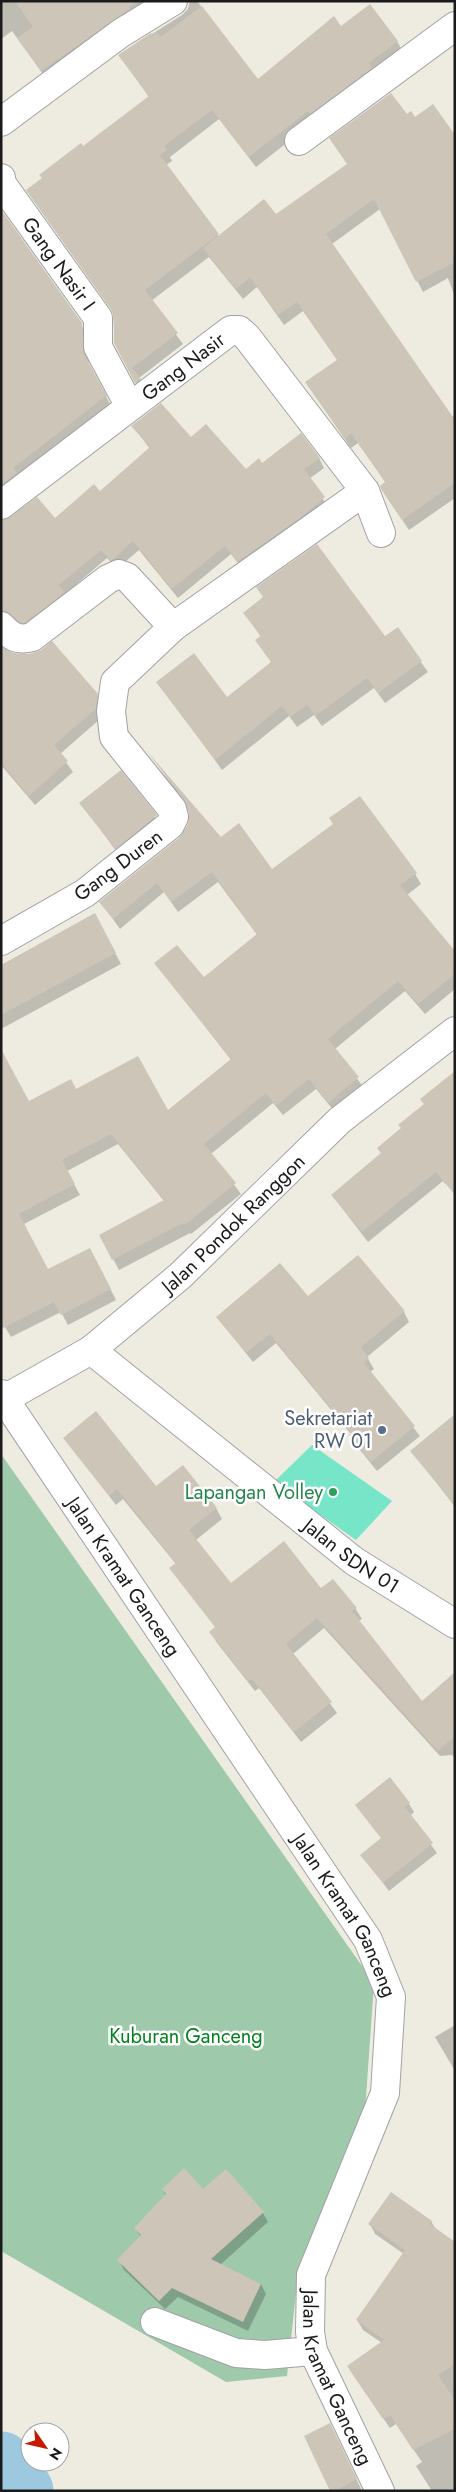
<svg xmlns="http://www.w3.org/2000/svg" width="456" height="2492" viewBox="0 0 456 2492" font-family="Jost,sans-serif">
	<style>
		.cemetery { fill: #9fc9ab }
		.pitch { fill: #76e5c8 }
		.shadow { fill: #0003 }
		.lines { fill: none; stroke-linecap: round; stroke-linejoin: round }
		.river { stroke: #9cc8e0; stroke-width: 65 }
		.building { fill: #cec5b9 }
		.minor-casing { stroke: #a2a2a2; stroke-width: 30 }
		.tertiary-casing { stroke: #a2a2a2; stroke-width: 30 }
		.minor { stroke: #fff; stroke-width: 28 }
		.tertiary { stroke: #fff; stroke-width: 28 }
		.service-dot { fill: #5c6f8a; stroke: #fff; stroke-width: 2 }
		.leisure-dot { fill: #2e9e5b; stroke: #fff; stroke-width: 2 }
		.labels { text-anchor: middle; stroke-width: 5; stroke-linejoin: round; paint-order: stroke }
		.street-label { font-size: 20px; fill: #1b1b1b; stroke: #fff }
		.service-label { font-size: 20px; fill: #4e5e75; stroke: #fff; text-anchor: end }
		.leisure-label { font-size: 20px; fill: #27864d; stroke: #fff; text-anchor: end }
		.park-label { font-size: 20px; fill: #02811d; stroke: #fff }
	</style>
	<rect width="100%" height="100%" fill="#eeebe0"/>
	<path class="cemetery" d="M 1,1454 L 374,1983 L 364,2126 L 299,2265 L 287,2376 L 226,2382 L 1,2251 Z"/>
	<path class="pitch" d="M 312,1445 L 392,1501 L 356,1540 L 274,1482 Z"/>
	<g class="shadow">
		<path d="M 1,1 L 166,1 L 48,81 L 12,31 L 1,39 Z"/>
		<path d="M 190,1 L 197,1 L 257,81 L 341,28 L 397,41 L 403,52 L 256,167 L 219,119 L 170,157 L 172,161 L 166,165 L 219,237 L 276,216 L 348,165 L 331,139 L 407,116 L 455,137 L 455,297 L 448,278 L 423,292 L 380,209 L 332,244 L 451,417 L 455,415 L 455,498 L 409,530 L 388,499 L 386,483 L 358,443 L 351,448 L 306,382 L 338,361 L 303,311 L 284,325 L 257,287 L 243,299 L 209,257 L 151,301 L 183,344 L 139,378 L 146,390 L 142,393 L 115,343 L 113,312 L 27,191 L 149,97 L 119,55 L 182,15 L 188,9 Z"/>
		<path d="M 2,213 L 87,334 L 89,365 L 111,406 L 1,499 L 1,319 L 22,301 L 10,285 L 1,290 Z"/>
		<path d="M 133,426 L 191,439 L 245,470 L 262,464 L 319,458 L 324,468 L 309,479 L 329,508 L 244,571 L 231,554 L 178,598 L 139,550 L 117,569 L 107,558 L 65,594 L 70,602 L 31,632 L 1,621 L 1,522 L 55,520 L 100,493 L 150,449 Z"/>
		<path d="M 245,613 L 384,638 L 397,629 L 428,672 L 385,703 L 374,688 L 322,726 L 314,715 L 297,727 L 289,716 L 222,770 L 158,682 L 227,699 L 272,663 L 256,641 L 261,637 Z"/>
		<path d="M 1,648 L 97,695 L 102,705 L 100,719 L 60,754 L 73,772 L 35,805 L 1,765 Z"/>
		<path d="M 152,761 L 221,839 L 272,871 L 415,874 L 421,884 L 407,895 L 455,953 L 455,989 L 425,1014 L 405,991 L 335,1049 L 364,1088 L 335,1112 L 316,1089 L 283,1115 L 273,1103 L 211,1154 L 241,1194 L 191,1234 L 190,1233 L 119,1270 L 101,1235 L 164,1201 L 118,1144 L 67,1171 L 80,1195 L 24,1224 L 48,1271 L 96,1260 L 116,1300 L 68,1325 L 61,1312 L 11,1337 L 5,1327 L 29,1103 L 76,1090 L 168,1112 L 231,1060 L 156,963 L 204,979 L 258,936 L 218,882 L 178,912 L 164,892 L 120,929 L 101,902 L 181,838 L 189,824 L 190,813 L 187,805 Z"/>
		<path d="M 120,772 L 162,827 L 122,859 L 81,803 Z"/>
		<path d="M 100,925 L 121,964 L 1,1029 L 1,965 Z"/>
		<path d="M 425,1105 L 455,1176 L 445,1184 L 443,1181 L 368,1242 L 332,1195 L 382,1154 L 402,1129 L 399,1125 Z"/>
		<path d="M 308,1298 L 404,1312 L 409,1322 L 367,1357 L 374,1369 L 370,1372 L 420,1436 L 377,1471 L 356,1445 L 351,1434 L 276,1343 L 253,1362 L 217,1317 Z"/>
		<path d="M 455,1416 L 455,1507 L 412,1451 Z"/>
		<path d="M 65,1438 L 156,1488 L 216,1508 L 222,1519 L 196,1540 L 231,1585 L 321,1590 L 355,1608 L 362,1619 L 358,1621 L 422,1703 L 455,1694 L 455,1758 L 452,1755 L 440,1756 L 324,1628 L 293,1654 L 337,1713 L 301,1742 L 259,1688 L 255,1691 L 217,1643 L 211,1632 L 216,1628 L 171,1568 L 176,1564 L 123,1499 L 116,1505 Z"/>
		<path d="M 409,1804 L 414,1812 L 410,1816 L 437,1853 L 389,1891 L 362,1855 L 382,1839 L 357,1806 Z"/>
		<path d="M 455,2025 L 455,2071 L 435,2037 Z"/>
		<path d="M 226,2171 L 263,2213 L 268,2222 L 220,2265 L 261,2284 L 266,2294 L 248,2331 L 178,2297 L 165,2309 L 124,2270 L 119,2260 L 141,2237 L 135,2228 L 166,2196 L 163,2190 L 203,2190 Z"/>
		<path d="M 431,2221 L 436,2230 L 455,2310 L 455,2491 L 432,2491 L 416,2466 L 422,2462 L 396,2424 L 390,2428 L 354,2376 L 382,2343 L 363,2330 L 357,2320 L 404,2254 L 375,2234 L 370,2224 Z"/>
		<path d="M 338,2440 L 362,2491 L 332,2491 Z"/>
	</g>
	<g class="lines">
		<path class="river" d="M 1,2464 L 21,2491"/>
	</g>
	<g class="building">
		<path d="M 15,1 L 137,1 L 128,7 L 130,9 L 41,71 L 17,38 L 33,27 Z"/>
		<path d="M 370,4 L 398,41 L 369,63 L 372,68 L 310,114 L 308,111 L 249,157 L 212,110 L 164,146 L 167,150 L 160,155 L 219,234 L 145,290 L 178,333 L 132,368 L 141,379 L 135,383 L 114,343 L 114,318 L 111,309 L 26,190 L 42,178 L 39,175 L 81,143 L 83,146 L 149,96 L 118,55 L 151,33 L 153,36 L 157,32 L 161,37 L 202,6 L 258,79 L 334,16 L 341,26 Z"/>
		<path d="M 391,93 L 407,114 L 411,111 L 415,117 L 433,104 L 455,135 L 455,262 L 416,282 L 374,199 L 326,234 L 455,420 L 455,483 L 402,520 L 381,489 L 380,486 L 385,482 L 351,433 L 345,439 L 305,382 L 337,360 L 297,302 L 278,315 L 250,277 L 236,289 L 203,248 L 264,199 L 276,214 L 347,164 L 329,138 Z"/>
		<path d="M 2,211 L 82,323 L 84,354 L 108,398 L 106,396 L 13,468 L 17,473 L 1,485 Z"/>
		<path d="M 161,403 L 191,437 L 206,424 L 246,469 L 259,458 L 262,463 L 301,433 L 320,458 L 304,469 L 325,497 L 299,519 L 237,562 L 225,546 L 172,589 L 133,541 L 111,561 L 101,550 L 59,585 L 65,592 L 25,623 L 21,623 L 6,611 L 1,611 L 1,520 L 10,517 L 37,497 L 55,518 L 94,484 L 100,491 L 150,447 L 131,426 Z"/>
		<path d="M 317,544 L 385,636 L 398,627 L 422,661 L 378,693 L 367,678 L 315,716 L 307,705 L 290,717 L 282,706 L 215,760 L 156,682 L 194,653 L 227,697 L 271,662 L 255,640 L 261,636 L 243,613 L 263,597 L 256,587 Z"/>
		<path d="M 52,641 L 98,694 L 96,709 L 54,745 L 68,761 L 29,796 L 1,763 L 1,647 L 14,653 L 29,654 L 41,650 Z"/>
		<path d="M 146,750 L 221,837 L 239,823 L 272,869 L 333,824 L 329,818 L 360,796 L 417,873 L 400,885 L 455,951 L 455,974 L 418,1004 L 398,981 L 328,1039 L 359,1077 L 328,1103 L 309,1079 L 276,1106 L 266,1093 L 204,1144 L 236,1183 L 185,1225 L 183,1223 L 112,1260 L 99,1235 L 164,1200 L 111,1134 L 62,1160 L 75,1184 L 19,1214 L 48,1269 L 90,1248 L 111,1289 L 61,1315 L 54,1302 L 1,1329 L 1,1049 L 29,1101 L 71,1079 L 76,1089 L 138,1056 L 168,1110 L 231,1059 L 154,963 L 177,945 L 204,977 L 257,934 L 212,872 L 171,902 L 157,883 L 113,919 L 99,902 L 180,837 L 188,824 L 189,813 L 184,800 Z"/>
		<path d="M 121,770 L 157,815 L 116,849 L 79,803 Z"/>
		<path d="M 95,913 L 116,953 L 1,1015 L 1,965 Z"/>
		<path d="M 455,1071 L 455,1195 L 436,1172 L 362,1232 L 331,1195 L 381,1153 L 377,1148 L 401,1128 L 398,1125 L 424,1104 L 420,1099 Z"/>
		<path d="M 358,1255 L 405,1311 L 361,1347 L 369,1358 L 364,1363 L 415,1426 L 371,1462 L 349,1435 L 351,1433 L 270,1334 L 246,1353 L 216,1317 L 280,1263 L 308,1296 Z"/>
		<path d="M 96,1411 L 156,1486 L 183,1465 L 217,1508 L 189,1530 L 231,1583 L 284,1541 L 321,1588 L 333,1579 L 357,1608 L 352,1611 L 422,1701 L 455,1672 L 455,1736 L 438,1751 L 317,1618 L 286,1644 L 332,1702 L 294,1732 L 252,1679 L 248,1681 L 209,1632 L 215,1627 L 169,1568 L 176,1563 L 117,1489 L 109,1496 L 63,1438 Z"/>
		<path d="M 455,1414 L 455,1505 L 410,1451 Z"/>
		<path d="M 390,1777 L 410,1803 L 405,1807 L 433,1843 L 383,1883 L 360,1855 L 381,1838 L 355,1805 Z"/>
		<path d="M 184,2168 L 203,2189 L 226,2169 L 264,2212 L 211,2259 L 261,2284 L 243,2322 L 172,2288 L 159,2301 L 117,2260 L 141,2235 L 134,2228 L 166,2194 L 162,2189 Z"/>
		<path d="M 391,2192 L 432,2221 L 430,2224 L 455,2242 L 455,2364 L 438,2375 L 455,2400 L 455,2429 L 413,2450 L 390,2415 L 383,2419 L 347,2366 L 384,2340 L 356,2320 L 405,2250 L 368,2224 Z"/>
		<path d="M 330,2423 L 357,2479 L 335,2491 L 330,2491 L 304,2436 Z"/>
	</g>
	<g class="lines">
		<defs>
			<g id="minor">
				<path d="M 1,122 L 121,33 L 173,1"/>
				<path d="M 299,141 L 455,26"/>
				<path id="s1" d="M 1,178 L 2,184 L 98,318 L 98,347 L 129,405"/>
				<path id="s2" d="M 1,505 L 231,330 L 239,330 L 247,337 L 365,491 L 381,533"/>
				<path d="M 1,626 C 11,637 18,641 32,637 L 108,579 L 119,574 L 127,577 L 173,627 L 115,682 L 111,711 L 114,737 L 172,809 L 174,817 L 170,825 L 85,893 L 1,941"/>
				<path d="M 173,627 L 365,491"/>
				<path id="s3" d="M 91,1350 L 354,1561 L 455,1624"/>
				<path d="M 155,2322 L 236,2353 L 265,2355 L 313,2351"/>
			</g>
			<g id="tertiary">
				<path id="s4" d="M 1,1394 L 368,1940 L 391,1997 L 385,2093 L 311,2275 L 310,2332 L 313,2351 L 380,2491"/>
				<path id="s5" d="M 6,1398 L 91,1350 L 180,1276 L 340,1120 L 455,1031"/>
			</g>
		</defs>
		<use href="#minor" class="minor-casing"/>
		<use href="#tertiary" class="tertiary-casing"/>
		<use href="#minor" class="minor"/>
		<use href="#tertiary" class="tertiary"/>
	</g>
	<circle class="service-dot" cx="382" cy="1430" r="5"/>
	<circle class="leisure-dot" cx="333" cy="1492" r="5"/>
	<g class="labels">
		<g class="street-label">
			<text dy="7" stroke="none"><textPath href="#s1" startOffset="104">Gang Nasir I</textPath></text>
			<text dy="7" stroke="none"><textPath href="#s2" startOffset="229">Gang Nasir</textPath></text>
			<text transform="translate(118 865) rotate(-37)" y="7">Gang Duren</text>
			<text dy="7" stroke="none"><textPath href="#s5" startOffset="288">Jalan Pondok Ranggon</textPath></text>
			<text dy="7" stroke="none"><textPath href="#s3" startOffset="332">Jalan SDN 01</textPath></text>
			<text dy="7" stroke="none"><textPath href="#s4" startOffset="220">Jalan Kramat Ganceng</textPath></text>
			<text dy="7" stroke="none"><textPath href="#s4" startOffset="625">Jalan Kramat Ganceng</textPath></text>
			<text dy="7" stroke="none"><textPath href="#s4" startOffset="1120">Jalan Kramat Ganceng</textPath></text>
		</g>
		<g class="service-label">
			<text x="372" y="1425">Sekretariat<tspan x="372" dy="23">RW 01</tspan></text>
		</g>
		<g class="leisure-label">
			<text x="323" y="1499">Lapangan Volley</text>
		</g>
		<g class="park-label">
			<text x="186" y="2043">Kuburan Ganceng</text>
		</g>
	</g>
	<rect width="456" height="2492" fill="none" stroke="#1b1b1b" stroke-width="5"/>
	<g transform="translate(45 2447) rotate(124)"><circle r="24" fill="#ffffff" stroke="#a4a4a4"/>
	<path d="M0-4L9 19L0 12L-9 19Z" fill="#c71900"/>
	<text y="-8" font-size="14" font-weight="bold" text-anchor="middle" fill="#1b1b1b">N</text>
	</g>
</svg>
